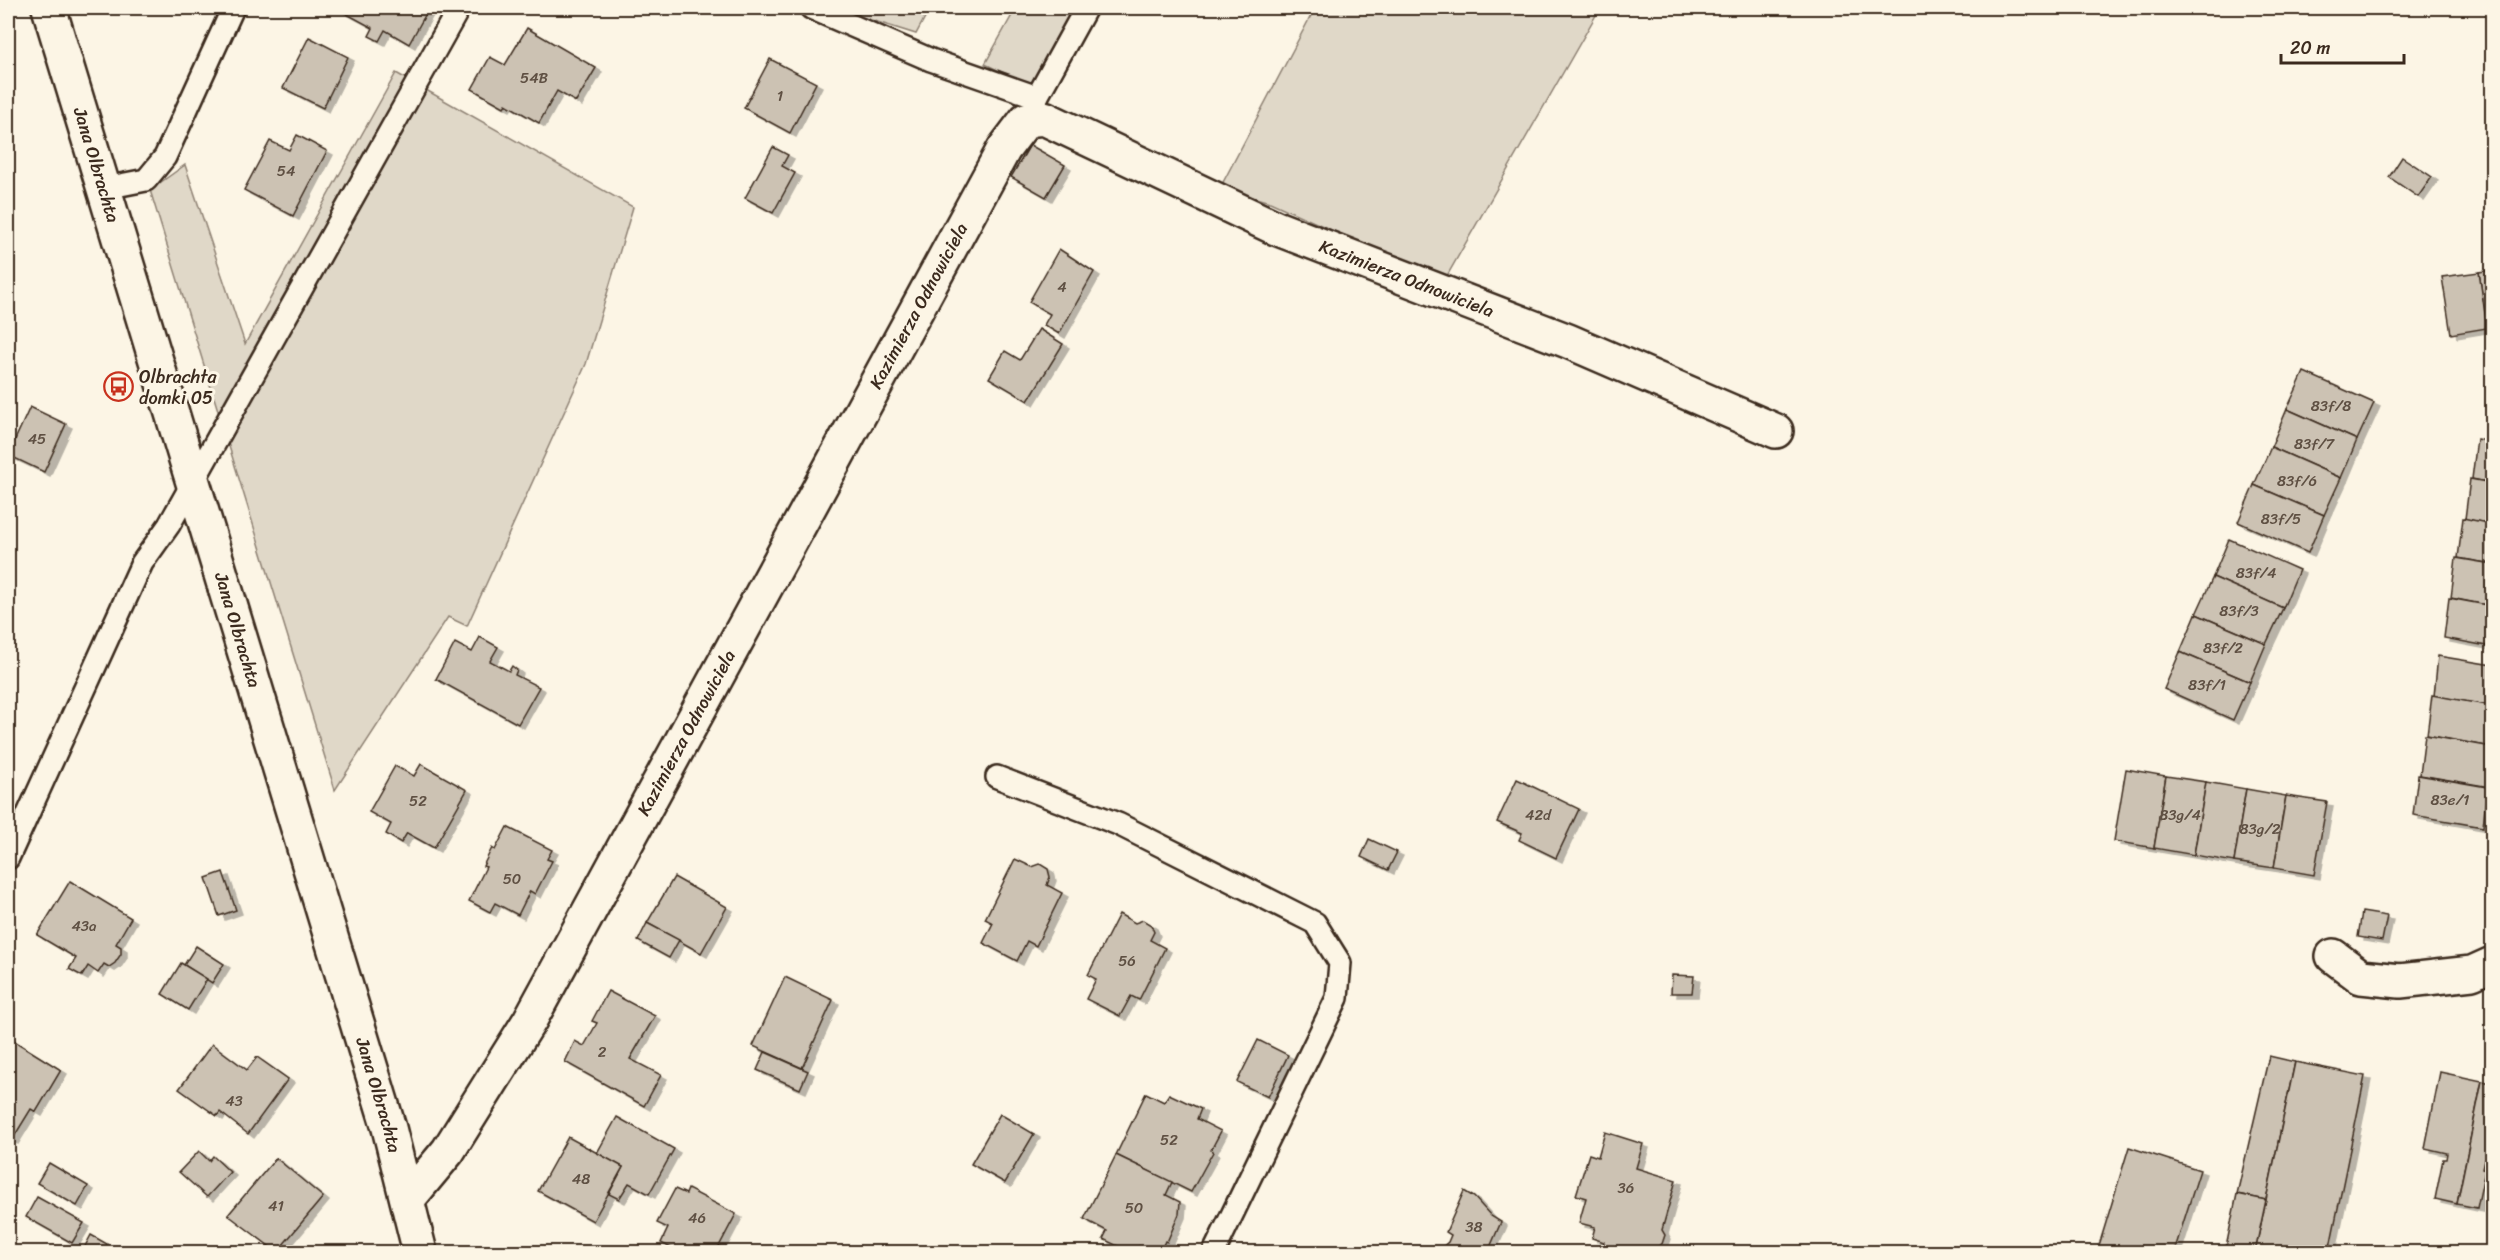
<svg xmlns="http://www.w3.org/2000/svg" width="2500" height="1260" viewBox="0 0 2500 1260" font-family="Sriracha,sans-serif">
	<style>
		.green { fill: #e0d8c8; stroke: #8e8173; stroke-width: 1.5 }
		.building { fill: #ccc2b3; stroke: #3b2a1e; stroke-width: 1.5; filter: url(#shadow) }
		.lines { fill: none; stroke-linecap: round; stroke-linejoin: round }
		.service-casing { stroke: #3b2a1e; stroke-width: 26 }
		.minor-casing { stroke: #3b2a1e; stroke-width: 38 }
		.tertiary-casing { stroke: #3b2a1e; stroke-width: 38 }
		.service { stroke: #fcf5e5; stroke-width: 21 }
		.minor { stroke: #fcf5e5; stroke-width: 33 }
		.tertiary { stroke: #fcf5e5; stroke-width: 33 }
		.labels { text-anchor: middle; stroke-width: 6; stroke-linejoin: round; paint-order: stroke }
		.number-label { font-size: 15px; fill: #5f5043 }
		.street-label { font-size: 18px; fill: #3b2a1e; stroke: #fcf5e5 }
		.poi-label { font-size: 18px; fill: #3b2a1e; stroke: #fcf5e5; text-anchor: start }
	</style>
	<defs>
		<filter id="shadow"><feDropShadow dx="6" dy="4" stdDeviation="0" flood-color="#0004"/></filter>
	</defs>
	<rect width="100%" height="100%" fill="#fcf5e5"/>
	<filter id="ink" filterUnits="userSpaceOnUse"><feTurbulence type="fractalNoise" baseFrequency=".0167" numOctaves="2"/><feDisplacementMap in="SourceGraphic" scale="12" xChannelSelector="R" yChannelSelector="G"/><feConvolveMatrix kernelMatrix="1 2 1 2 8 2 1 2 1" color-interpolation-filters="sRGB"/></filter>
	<g filter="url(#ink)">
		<g class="green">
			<path d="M 862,8 L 930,8 L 916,34 L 858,16 Z"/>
			<path d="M 1016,8 L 1075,8 L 1032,86 L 985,64 Z"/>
			<path d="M 1315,8 L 1600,8 L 1444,281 L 1270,202 L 1220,188 Z"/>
			<path d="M 396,73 L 633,207 L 586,364 L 467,626 L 448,617 L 335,790 L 150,190 L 185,165 L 245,344 Z"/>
		</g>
		<g class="building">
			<path d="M 336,8 L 429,8 L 409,44 L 385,30 L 379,41 L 369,36 L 373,28 Z"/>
			<path d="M 527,28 L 596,68 L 576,102 L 557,91 L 539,123 L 506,104 L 504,107 L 472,89 L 490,57 L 505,65 Z"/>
			<path d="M 309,37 L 348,57 L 323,108 L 283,88 Z"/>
			<path d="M 770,59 L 816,83 L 790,133 L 744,108 Z"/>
			<path d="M 297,135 L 327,151 L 293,216 L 244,190 L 270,141 L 289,150 Z"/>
			<path d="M 1030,145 L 1065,165 L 1046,197 L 1011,177 Z"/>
			<path d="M 773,147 L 788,155 L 782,166 L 795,173 L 773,213 L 745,198 Z"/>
			<path d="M 2402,157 L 2432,177 L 2418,197 L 2389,177 Z"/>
			<path d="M 1059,249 L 1094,272 L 1059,334 L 1044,325 L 1050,314 L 1029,302 Z"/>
			<path d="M 2492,270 L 2492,327 L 2487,328 L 2479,272 Z"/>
			<path d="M 2479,272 L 2487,328 L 2451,334 L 2442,277 Z"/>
			<path d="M 1039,329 L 1063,344 L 1028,401 L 989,378 L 1005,351 L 1020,360 Z"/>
			<path d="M 2304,372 L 2374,403 L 2357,440 L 2287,409 Z"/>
			<path d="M 30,407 L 66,424 L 44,472 L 8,455 Z"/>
			<path d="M 2287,409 L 2357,440 L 2341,478 L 2271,447 Z"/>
			<path d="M 2477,439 L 2492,442 L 2492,483 L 2472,479 Z"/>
			<path d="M 2271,447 L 2341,478 L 2324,515 L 2254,485 Z"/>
			<path d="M 2470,479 L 2492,483 L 2492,524 L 2465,519 Z"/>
			<path d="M 2254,485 L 2324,515 L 2308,553 L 2238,522 Z"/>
			<path d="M 2463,518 L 2492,524 L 2492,564 L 2458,558 Z"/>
			<path d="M 2229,539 L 2299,570 L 2283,608 L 2213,577 Z"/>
			<path d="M 2456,558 L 2492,564 L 2492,606 L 2451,598 Z"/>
			<path d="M 2213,577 L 2283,608 L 2266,644 L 2196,614 Z"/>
			<path d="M 2449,598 L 2492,606 L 2492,647 L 2444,638 Z"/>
			<path d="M 2196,614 L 2266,644 L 2250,682 L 2180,652 Z"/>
			<path d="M 480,637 L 498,647 L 490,661 L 509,671 L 512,666 L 517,670 L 515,675 L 539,687 L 518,724 L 436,679 L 455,643 L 472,652 Z"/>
			<path d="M 2180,652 L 2250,682 L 2233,720 L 2164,689 Z"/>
			<path d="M 2438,656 L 2492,665 L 2492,706 L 2434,696 Z"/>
			<path d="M 2432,695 L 2492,706 L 2492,747 L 2427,735 Z"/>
			<path d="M 2425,735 L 2492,747 L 2490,787 L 2420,775 Z"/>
			<path d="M 421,764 L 467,790 L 434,848 L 407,833 L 401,843 L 386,834 L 391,824 L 369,812 L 395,766 L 414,776 Z"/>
			<path d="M 2126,769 L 2166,776 L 2154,848 L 2114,841 Z"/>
			<path d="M 2418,775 L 2487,787 L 2483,827 L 2413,815 Z"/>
			<path d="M 2166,776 L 2206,782 L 2194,855 L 2154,848 Z"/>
			<path d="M 1517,779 L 1579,809 L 1556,858 L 1519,840 L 1522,833 L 1497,822 Z"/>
			<path d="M 2206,782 L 2246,789 L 2234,862 L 2194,855 Z"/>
			<path d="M 2246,789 L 2286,796 L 2274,868 L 2234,862 Z"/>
			<path d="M 2286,796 L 2327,802 L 2314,875 L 2274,868 Z"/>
			<path d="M 507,827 L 552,850 L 547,859 L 552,861 L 535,894 L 530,891 L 518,915 L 495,903 L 490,912 L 469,901 L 486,867 L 483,866 L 492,848 L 495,850 Z"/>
			<path d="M 1369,839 L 1397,852 L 1388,870 L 1361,857 Z"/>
			<path d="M 1015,859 L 1032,867 L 1040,864 L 1048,869 L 1050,877 L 1047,885 L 1062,893 L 1036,946 L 1027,941 L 1017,961 L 983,943 L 993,923 L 985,919 Z"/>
			<path d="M 223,872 L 236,910 L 219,916 L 206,878 Z"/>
			<path d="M 674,877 L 727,907 L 701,953 L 647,923 Z"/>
			<path d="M 70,881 L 131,918 L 116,944 L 121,947 L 121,954 L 115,963 L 109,967 L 104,964 L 98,973 L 88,966 L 82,976 L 69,969 L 76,958 L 37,935 Z"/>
			<path d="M 2362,912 L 2387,916 L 2382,941 L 2358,937 Z"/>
			<path d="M 1119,914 L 1135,923 L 1143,920 L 1151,925 L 1154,932 L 1150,940 L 1165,948 L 1139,1000 L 1131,996 L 1120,1016 L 1086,999 L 1096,979 L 1088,975 Z"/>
			<path d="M 647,923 L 679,940 L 669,958 L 638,941 Z"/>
			<path d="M 196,946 L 224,964 L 212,983 L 184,965 Z"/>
			<path d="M 181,963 L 207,979 L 188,1010 L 162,994 Z"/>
			<path d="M 1672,975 L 1694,976 L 1692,993 L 1671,993 Z"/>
			<path d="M 785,977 L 833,1000 L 802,1068 L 753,1046 Z"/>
			<path d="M 608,991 L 655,1016 L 630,1059 L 661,1075 L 644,1106 L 565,1062 L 575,1041 L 584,1046 L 597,1023 L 592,1021 Z"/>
			<path d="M 8,1037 L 61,1070 L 36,1112 L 31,1109 L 12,1140 L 8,1138 Z"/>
			<path d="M 1258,1040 L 1288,1055 L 1268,1097 L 1237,1082 Z"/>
			<path d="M 212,1044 L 247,1070 L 257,1057 L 288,1079 L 248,1134 L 220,1112 L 217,1116 L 179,1089 Z"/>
			<path d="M 765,1052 L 808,1071 L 800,1089 L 757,1070 Z"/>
			<path d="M 2269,1056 L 2295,1062 L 2266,1200 L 2237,1194 Z"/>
			<path d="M 2295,1062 L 2365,1076 L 2329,1252 L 2255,1252 Z"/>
			<path d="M 2440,1072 L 2482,1081 L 2457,1204 L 2435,1199 L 2443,1159 L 2446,1159 L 2447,1153 L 2425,1148 Z"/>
			<path d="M 2482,1081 L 2492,1083 L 2492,1162 L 2484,1160 L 2482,1169 L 2485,1170 L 2477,1208 L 2457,1204 Z"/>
			<path d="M 1146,1093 L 1164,1102 L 1169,1094 L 1201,1109 L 1197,1119 L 1221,1131 L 1211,1150 L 1213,1152 L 1191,1192 L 1116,1155 Z"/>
			<path d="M 1000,1114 L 1034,1134 L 1005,1183 L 971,1164 Z"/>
			<path d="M 617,1117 L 674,1149 L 649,1194 L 629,1183 L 619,1199 L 609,1194 L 623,1167 L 597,1153 Z"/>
			<path d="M 1605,1132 L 1643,1144 L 1636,1168 L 1676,1180 L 1662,1230 L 1665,1235 L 1662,1244 L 1657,1247 L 1655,1252 L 1627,1252 L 1603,1245 L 1604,1242 L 1592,1238 L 1595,1227 L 1579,1223 L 1586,1198 L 1576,1195 L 1589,1154 L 1598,1157 Z"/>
			<path d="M 568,1137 L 623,1167 L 593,1221 L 538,1191 Z"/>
			<path d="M 2129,1147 L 2200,1170 L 2174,1252 L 2097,1252 Z"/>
			<path d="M 199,1151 L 209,1161 L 213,1156 L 230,1172 L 207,1197 L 179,1172 Z"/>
			<path d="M 1116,1155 L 1172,1182 L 1166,1195 L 1180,1202 L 1179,1214 L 1167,1242 L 1165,1241 L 1160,1252 L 1152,1252 L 1139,1246 L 1135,1252 L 1130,1252 L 1103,1239 L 1107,1231 L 1084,1219 Z"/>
			<path d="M 276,1158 L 323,1197 L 277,1252 L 228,1215 Z"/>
			<path d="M 49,1163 L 88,1186 L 77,1206 L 37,1183 Z"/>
			<path d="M 675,1189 L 686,1194 L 688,1189 L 736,1214 L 716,1252 L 679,1252 L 661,1243 L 668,1228 L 657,1223 Z"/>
			<path d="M 1464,1191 L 1474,1197 L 1491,1216 L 1501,1222 L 1488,1252 L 1437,1252 L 1448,1242 L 1451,1235 L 1446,1232 Z"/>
			<path d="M 2237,1194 L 2266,1200 L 2255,1252 L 2225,1252 Z"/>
			<path d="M 37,1197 L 84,1223 L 72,1243 L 26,1217 Z"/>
			<path d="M 91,1235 L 107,1244 L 103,1252 L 82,1252 Z"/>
		</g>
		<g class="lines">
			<defs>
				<g id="service">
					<path d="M 811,8 L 931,60 L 1037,97 L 1033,120"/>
					<path d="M 1037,97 L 1086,8"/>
					<path d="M 105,188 L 146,180 L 165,157 L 233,8"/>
					<path d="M 997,777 L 1118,824 L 1315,923 L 1340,963 L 1337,998 L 1214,1252"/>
					<path d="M 8,858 L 142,563 L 169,525 L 459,8"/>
				</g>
				<g id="minor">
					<path d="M 2333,956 L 2361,977 L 2400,981 L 2472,973 L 2492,964"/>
					<path id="s1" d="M 408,1199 L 448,1151 L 530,1020 L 1004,149 L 1026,120 L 1044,118 L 1276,228 L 1568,341 L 1776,431"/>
				</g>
				<g id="tertiary">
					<path id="s2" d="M 49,8 L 389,1128 L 420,1252"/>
				</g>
			</defs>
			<use href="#service" class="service-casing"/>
			<use href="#minor" class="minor-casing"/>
			<use href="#tertiary" class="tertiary-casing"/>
			<use href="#service" class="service"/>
			<use href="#minor" class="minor"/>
			<use href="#tertiary" class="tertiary"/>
		</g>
	</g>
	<defs>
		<symbol id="bus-ring" viewBox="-11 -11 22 22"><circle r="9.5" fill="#fcf5e5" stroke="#c8321e" stroke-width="1.5"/><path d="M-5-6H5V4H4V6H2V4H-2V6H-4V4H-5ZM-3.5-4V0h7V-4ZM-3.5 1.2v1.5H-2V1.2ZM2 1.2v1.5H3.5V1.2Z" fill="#c8321e"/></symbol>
	</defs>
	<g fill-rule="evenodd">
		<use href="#bus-ring" x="102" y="370" width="33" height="33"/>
	</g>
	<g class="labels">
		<g class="number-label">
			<text x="534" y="83">54B</text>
			<text x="780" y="101">1</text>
			<text x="286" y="176">54</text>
			<text x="1062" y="292">4</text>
			<text x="2331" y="411">83f/8</text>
			<text x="37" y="444">45</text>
			<text x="2314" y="449">83f/7</text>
			<text x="2297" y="486">83f/6</text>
			<text x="2281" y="524">83f/5</text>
			<text x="2256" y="578">83f/4</text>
			<text x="2239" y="616">83f/3</text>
			<text x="2223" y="653">83f/2</text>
			<text x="2207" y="690">83f/1</text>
			<text x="2450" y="805">83e/1</text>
			<text x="418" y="806">52</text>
			<text x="1538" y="820">42d</text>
			<text x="2180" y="820">83g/4</text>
			<text x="2260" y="834">83g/2</text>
			<text x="512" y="884">50</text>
			<text x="84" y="931">43a</text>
			<text x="1127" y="966">56</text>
			<text x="602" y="1057">2</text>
			<text x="234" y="1106">43</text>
			<text x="1169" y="1145">52</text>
			<text x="581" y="1184">48</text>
			<text x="1626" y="1193">36</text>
			<text x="276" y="1211">41</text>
			<text x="1134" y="1213">50</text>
			<text x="697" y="1223">46</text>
			<text x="1474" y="1232">38</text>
		</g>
		<g class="street-label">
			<text dy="6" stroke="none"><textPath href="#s2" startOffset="164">Jana Olbrachta</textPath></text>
			<text dy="6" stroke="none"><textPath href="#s1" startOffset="1660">Kazimierza Odnowiciela</textPath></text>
			<text dy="6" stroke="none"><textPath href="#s1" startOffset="1030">Kazimierza Odnowiciela</textPath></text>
			<text dy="6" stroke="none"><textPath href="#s2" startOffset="650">Jana Olbrachta</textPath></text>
			<text dy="6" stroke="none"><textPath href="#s1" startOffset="544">Kazimierza Odnowiciela</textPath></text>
			<text dy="6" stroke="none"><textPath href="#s2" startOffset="1136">Jana Olbrachta</textPath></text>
		</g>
		<g class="poi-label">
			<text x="139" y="383">Olbrachta<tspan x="139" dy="21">domki 05</tspan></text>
		</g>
	</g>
	<rect width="2500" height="1260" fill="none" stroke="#fcf5e5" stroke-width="30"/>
	<rect x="15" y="15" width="2470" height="1230" fill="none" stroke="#3b2a1e" stroke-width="2" filter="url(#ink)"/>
	<path d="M2281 54v9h123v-9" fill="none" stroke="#3b2a1e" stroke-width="3"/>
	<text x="2290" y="54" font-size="18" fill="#3b2a1e" stroke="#fcf5e5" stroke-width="4.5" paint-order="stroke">20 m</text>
</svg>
